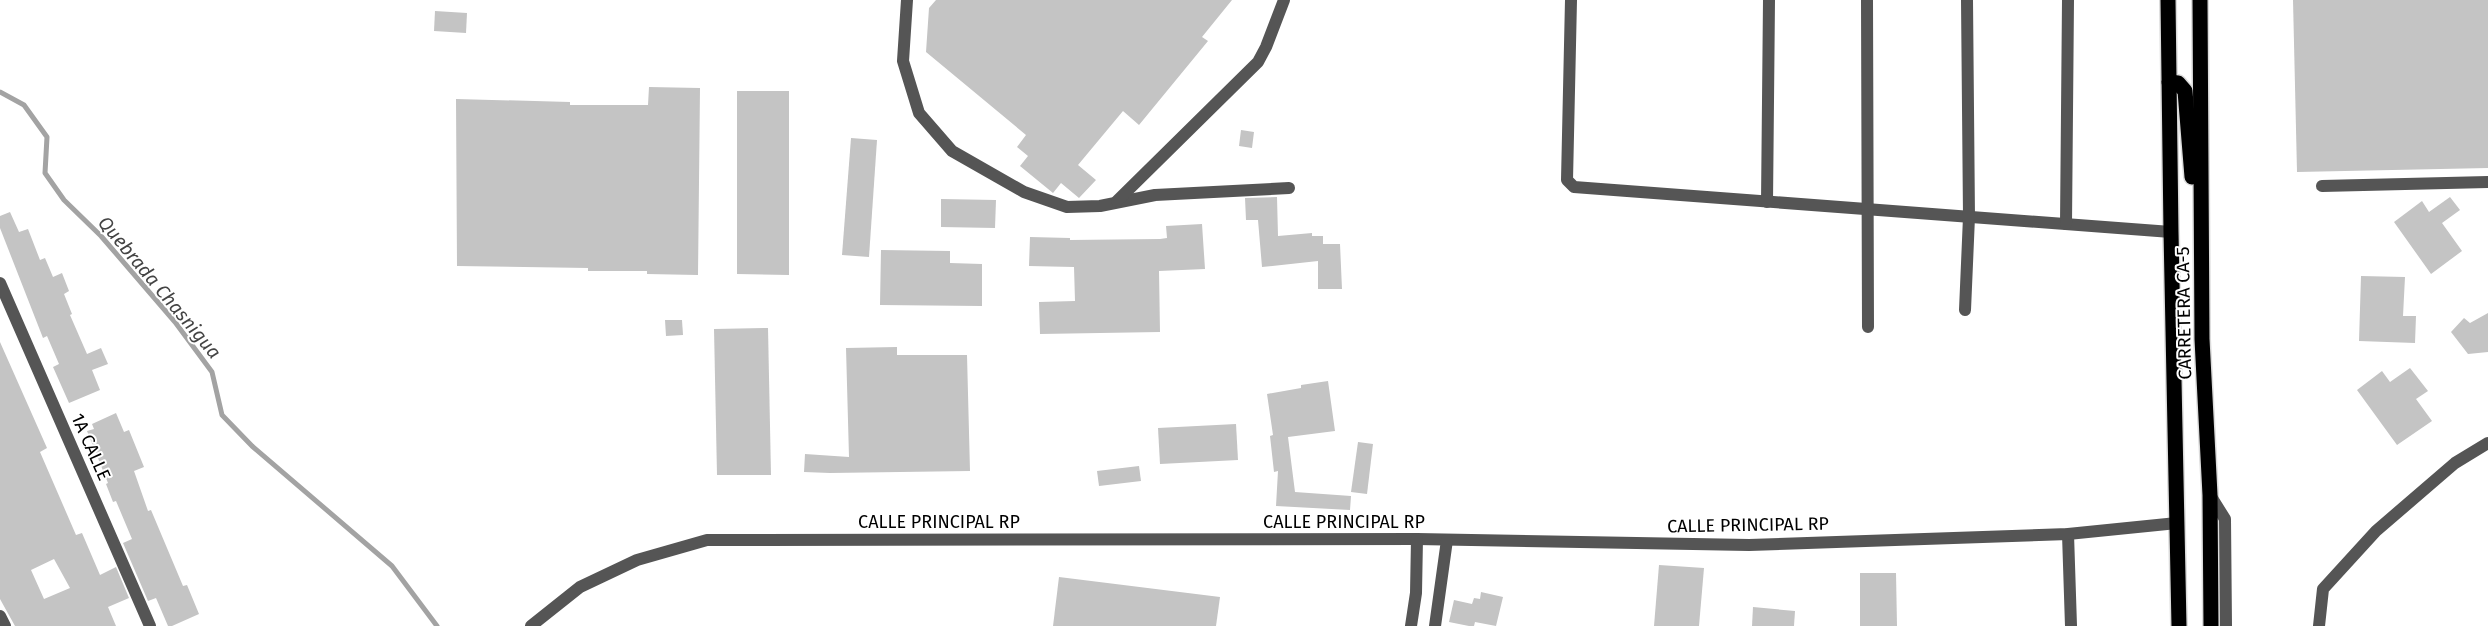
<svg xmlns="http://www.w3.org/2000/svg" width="2488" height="626" viewBox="0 0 2488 626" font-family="'Fira Sans',sans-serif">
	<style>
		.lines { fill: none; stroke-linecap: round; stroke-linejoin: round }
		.stream { stroke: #a3a3a3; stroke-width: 5 }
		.building { fill: #c4c4c4; fill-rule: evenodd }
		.highway-casing { stroke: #dbdbdb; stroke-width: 18 }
		.minor { stroke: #555; stroke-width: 12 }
		.highway { stroke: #000; stroke-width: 15 }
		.labels { text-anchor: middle; stroke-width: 4; stroke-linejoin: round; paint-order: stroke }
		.street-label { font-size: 18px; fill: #000; stroke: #fff }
		.water-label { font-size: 19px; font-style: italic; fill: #444; stroke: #fff }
	</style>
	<rect width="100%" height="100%" fill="#fff"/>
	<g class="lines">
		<path class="stream" d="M 0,92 L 24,105 L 47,137 L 45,173 L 64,200 L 101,236 L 175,322 L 212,372 L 222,415 L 252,446 L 392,566 L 437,626"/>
	</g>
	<g class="building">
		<path d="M 936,0 L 1232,0 L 1202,37 L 1208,41 L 1139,125 L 1123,111 L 1078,165 L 1096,180 L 1079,198 L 1061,183 L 1053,193 L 1020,166 L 1028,156 L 1017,147 L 1026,135 L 926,52 L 929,8 Z"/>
		<path d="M 2293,0 L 2488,0 L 2488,168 L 2297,172 Z"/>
		<path d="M 435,11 L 467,13 L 466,33 L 434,31 Z"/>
		<path d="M 649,87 L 700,88 L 698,275 L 647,274 L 647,271 L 588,271 L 588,268 L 457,266 L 456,99 L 570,102 L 570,105 L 648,105 Z"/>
		<path d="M 737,91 L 789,91 L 789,275 L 737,274 Z"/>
		<path d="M 1241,130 L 1254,132 L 1252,148 L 1239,146 Z"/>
		<path d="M 851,138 L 877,140 L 869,257 L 842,255 Z"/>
		<path d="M 1277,197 L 1278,236 L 1312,233 L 1312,236 L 1323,236 L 1323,244 L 1340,244 L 1342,289 L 1318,289 L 1318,261 L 1262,267 L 1258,220 L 1246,220 L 1245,198 Z"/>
		<path d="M 2450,197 L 2460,210 L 2442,223 L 2462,251 L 2431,274 L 2394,222 L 2422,201 L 2429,212 Z"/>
		<path d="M 941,199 L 996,200 L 995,228 L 941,227 Z"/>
		<path d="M 10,212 L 19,232 L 28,229 L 40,260 L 45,258 L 53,277 L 62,273 L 69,291 L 64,294 L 72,314 L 70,315 L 87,354 L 101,348 L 108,364 L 92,370 L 100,390 L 69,403 L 53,367 L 59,364 L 47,336 L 43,338 L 0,228 L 0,216 Z"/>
		<path d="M 1202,224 L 1205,269 L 1159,271 L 1160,332 L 1040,334 L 1039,302 L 1075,301 L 1074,267 L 1029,266 L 1030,237 L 1070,238 L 1070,240 L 1160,239 L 1167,238 L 1166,226 Z"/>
		<path d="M 881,250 L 950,251 L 950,263 L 982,264 L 982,306 L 880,305 Z"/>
		<path d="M 2361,276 L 2405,277 L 2403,316 L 2416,316 L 2415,343 L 2359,341 Z"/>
		<path d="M 2488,313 L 2488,352 L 2468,354 L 2451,332 L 2464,318 L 2470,323 Z"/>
		<path d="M 665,320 L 682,320 L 683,335 L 666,336 Z"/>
		<path d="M 768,328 L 771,475 L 717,475 L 714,329 Z"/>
		<path d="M 0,342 L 47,448 L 40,452 L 76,535 L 82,533 L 100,575 L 116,567 L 129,598 L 108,607 L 116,626 L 15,626 L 0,599 ZM 54,559 L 70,588 L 44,599 L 31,570 Z"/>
		<path d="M 897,347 L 897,355 L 967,355 L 970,471 L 830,473 L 804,472 L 805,454 L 849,457 L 846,348 Z"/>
		<path d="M 2410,368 L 2428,391 L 2416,399 L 2432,421 L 2397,445 L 2357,390 L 2382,371 L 2390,382 Z"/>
		<path d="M 1328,381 L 1335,431 L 1288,437 L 1295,492 L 1351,496 L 1350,510 L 1276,506 L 1278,471 L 1274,472 L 1270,436 L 1273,435 L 1267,394 L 1301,388 L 1301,385 Z"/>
		<path d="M 116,413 L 124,432 L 129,430 L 144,467 L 134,471 L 148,511 L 151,510 L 183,586 L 187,585 L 199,614 L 172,626 L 168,626 L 156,598 L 148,601 L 123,543 L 132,539 L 116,501 L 113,502 L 106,484 L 108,483 L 87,431 L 94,429 L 92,424 Z"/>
		<path d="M 1236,424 L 1238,460 L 1160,464 L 1158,428 Z"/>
		<path d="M 1358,442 L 1373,444 L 1367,494 L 1351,492 Z"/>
		<path d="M 1139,466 L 1141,481 L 1099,486 L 1097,471 Z"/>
		<path d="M 1659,565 L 1704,568 L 1699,626 L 1654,626 Z"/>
		<path d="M 1860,573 L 1896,573 L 1897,626 L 1860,626 Z"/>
		<path d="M 1059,577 L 1220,597 L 1216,626 L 1053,626 Z"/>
		<path d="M 1481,592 L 1503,597 L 1496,626 L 1475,622 L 1474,626 L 1469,626 L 1449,622 L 1454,600 L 1472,604 L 1474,598 L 1480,599 Z"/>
		<path d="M 1753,607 L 1795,611 L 1794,626 L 1752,626 Z"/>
	</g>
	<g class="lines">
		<defs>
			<g id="highway">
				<path d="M 2168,0 L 2171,232 L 2179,626"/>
				<path d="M 2200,0 L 2202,339 L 2210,495 L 2211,626"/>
				<path d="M 2169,82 L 2178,83 L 2185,91 L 2192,177"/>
			</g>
		</defs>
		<use href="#highway" class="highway-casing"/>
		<g class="minor">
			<path d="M 907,0 L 903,61 L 919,113 L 952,151 L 1024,192 L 1067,207 L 1100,206 L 1155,195 L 1289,188"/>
			<path d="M 1571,0 L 1567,180 L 1574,187 L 2171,232"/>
			<path d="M 1867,0 L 1868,327"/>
			<path d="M 2322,186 L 2488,182"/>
			<path d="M 1117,201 L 1258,62 L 1266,47 L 1284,0"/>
			<path d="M 1767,202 L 1769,0"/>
			<path d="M 2066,224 L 2068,0"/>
			<path d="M 0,283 L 150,626"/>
			<path d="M 1965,310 L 1969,217 L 1967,0"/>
			<path d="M 2210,495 L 2225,519 L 2226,626"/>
			<path d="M 2068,534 L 2071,626"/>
			<path d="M 0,616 L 5,626"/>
			<path d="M 531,626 L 580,587 L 637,560 L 707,540 L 1417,539 L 1749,545 L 2068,534 L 2177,523"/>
			<path d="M 1411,626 L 1416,593 L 1417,539"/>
			<path d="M 1435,626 L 1447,540"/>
			<path d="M 2319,626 L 2323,589 L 2376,531 L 2455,463 L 2488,443"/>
		</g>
		<use href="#highway" class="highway"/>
	</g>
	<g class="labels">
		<g class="street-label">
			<text transform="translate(2184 313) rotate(-91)" y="6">CARRETERA CA-5</text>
			<text transform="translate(91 447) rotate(66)" y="6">1A CALLE</text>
			<text x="939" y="528">CALLE PRINCIPAL RP</text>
			<text x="1344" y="528">CALLE PRINCIPAL RP</text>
			<text transform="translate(1748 525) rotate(-1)" y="6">CALLE PRINCIPAL RP</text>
		</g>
		<g class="water-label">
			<text transform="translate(160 287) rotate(50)" y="7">Quebrada Chasnigua</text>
		</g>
	</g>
</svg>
